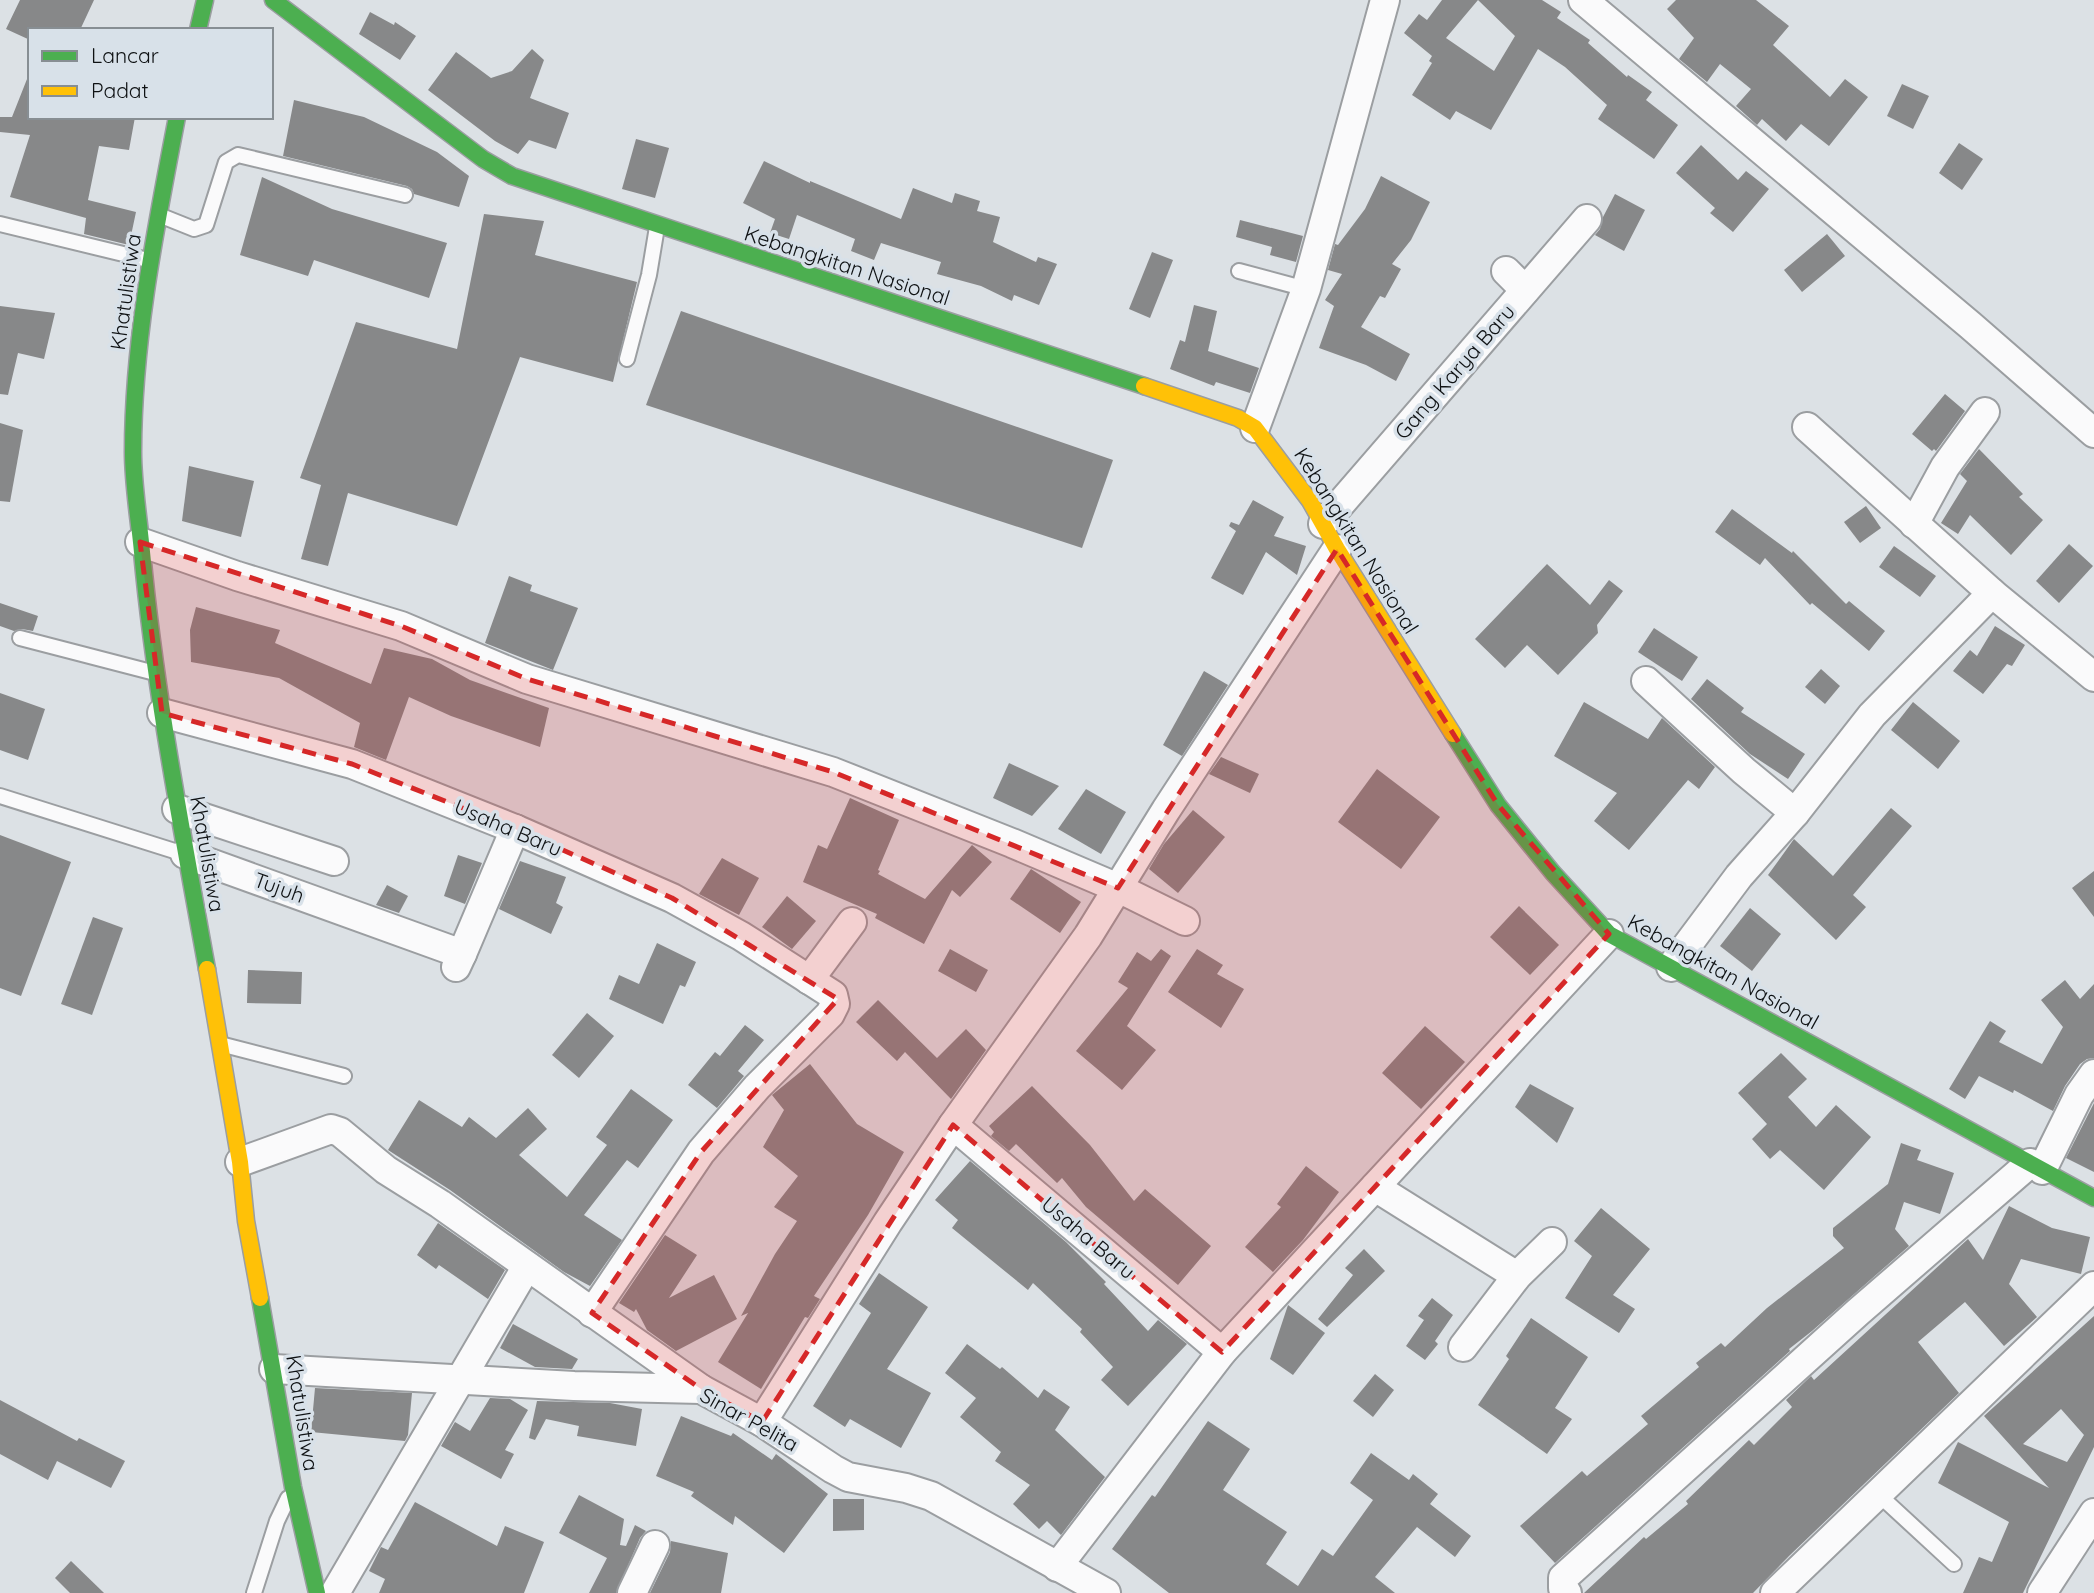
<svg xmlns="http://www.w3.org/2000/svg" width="2094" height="1593" viewBox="0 0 2094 1593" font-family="Quicksand,sans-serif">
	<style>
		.building { fill: #878889; fill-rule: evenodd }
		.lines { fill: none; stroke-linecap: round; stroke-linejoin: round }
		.lane-casing { stroke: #9b9ea1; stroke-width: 18 }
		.street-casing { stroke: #9b9ea1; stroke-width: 32 }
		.fast-casing { stroke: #9b9ea1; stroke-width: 19 }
		.slow-casing { stroke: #9b9ea1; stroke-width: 19 }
		.lane { stroke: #fafafb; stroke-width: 14 }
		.street { stroke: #fafafb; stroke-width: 28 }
		.fast { stroke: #4caf50; stroke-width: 16 }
		.slow { stroke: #ffc107; stroke-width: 16 }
		.marked { fill: #d62828; fill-opacity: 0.2; stroke: #d62828; stroke-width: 5; stroke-dasharray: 14 9; stroke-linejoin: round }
		.labels { text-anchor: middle; stroke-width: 7; stroke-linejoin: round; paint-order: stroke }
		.street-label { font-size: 21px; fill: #0e1113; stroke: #d8e1e9 }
	</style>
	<rect width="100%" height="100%" fill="#dce1e5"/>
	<g class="building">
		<path d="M 20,0 L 94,0 L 80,30 L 30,30 L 30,40 L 6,29 Z"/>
		<path d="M 1442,0 L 1542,0 L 1561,12 L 1557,18 L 1590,40 L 1588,43 L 1627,77 L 1628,75 L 1652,92 L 1646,100 L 1678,125 L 1654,159 L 1598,119 L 1607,105 L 1565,67 L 1538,49 L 1491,130 L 1456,111 L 1450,120 L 1412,95 L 1432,63 L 1429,61 L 1432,56 L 1404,33 L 1419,14 L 1427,20 ZM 1478,0 L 1515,36 L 1494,71 L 1446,38 Z"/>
		<path d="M 1676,0 L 1756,0 L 1789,26 L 1773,45 L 1830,97 L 1845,79 L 1868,97 L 1829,146 L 1801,124 L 1786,141 L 1762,119 L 1757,125 L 1736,106 L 1751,89 L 1720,64 L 1707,82 L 1679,59 L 1694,38 L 1667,9 Z"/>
		<path d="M 370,12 L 394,25 L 395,22 L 416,36 L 400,60 L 359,34 Z"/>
		<path d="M 532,49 L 544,60 L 530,98 L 569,113 L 556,149 L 529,140 L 518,154 L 495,141 L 428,90 L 456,52 L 491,78 L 512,71 Z"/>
		<path d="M 29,74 L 30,117 L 135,117 L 129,150 L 99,146 L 88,200 L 136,212 L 129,245 L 84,234 L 86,218 L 10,197 L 30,135 L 0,132 L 0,117 L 12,117 Z"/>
		<path d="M 1902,84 L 1929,96 L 1913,129 L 1887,116 Z"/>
		<path d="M 294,100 L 364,117 L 437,152 L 469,176 L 459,207 L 414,194 L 412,189 L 407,186 L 283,156 Z"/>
		<path d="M 636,139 L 669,148 L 655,198 L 622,189 Z"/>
		<path d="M 1959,143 L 1983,159 L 1962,190 L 1939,173 Z"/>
		<path d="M 1701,145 L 1738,180 L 1746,171 L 1769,189 L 1733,232 L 1710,213 L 1715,208 L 1676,173 Z"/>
		<path d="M 764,161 L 810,183 L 810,181 L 901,219 L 913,188 L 952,203 L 955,193 L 980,201 L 977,211 L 1000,217 L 993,242 L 1036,262 L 1038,257 L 1057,264 L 1039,305 L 1014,295 L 1012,301 L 981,286 L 937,274 L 941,262 L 881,243 L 874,260 L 851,251 L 855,239 L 797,215 L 789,239 L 770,233 L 775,219 L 743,203 Z"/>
		<path d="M 1381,176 L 1430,202 L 1411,240 L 1392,264 L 1401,269 L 1385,298 L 1380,296 L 1361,327 L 1410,354 L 1396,381 L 1366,365 L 1319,348 L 1334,306 L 1325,300 L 1342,274 L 1328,270 L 1335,244 L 1338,245 L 1365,209 Z"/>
		<path d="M 262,177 L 332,209 L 447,243 L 429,298 L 314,260 L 308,276 L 240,255 Z"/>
		<path d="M 1615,194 L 1645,210 L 1624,251 L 1595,235 L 1600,229 L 1603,217 Z"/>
		<path d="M 484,214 L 544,221 L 535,255 L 637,282 L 613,382 L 520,357 L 457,526 L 348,493 L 328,566 L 301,559 L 321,485 L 300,478 L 356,322 L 457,349 Z"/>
		<path d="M 1240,220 L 1303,236 L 1296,262 L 1270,255 L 1272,247 L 1236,237 Z"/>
		<path d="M 1827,234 L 1845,256 L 1802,292 L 1784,270 Z"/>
		<path d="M 1152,252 L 1173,260 L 1150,318 L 1129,309 Z"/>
		<path d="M 1194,305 L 1217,311 L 1208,351 L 1259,368 L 1250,393 L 1216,382 L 1214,386 L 1170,369 L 1180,340 L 1185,342 Z"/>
		<path d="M 0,306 L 55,313 L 44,359 L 18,353 L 8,395 L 0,394 Z"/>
		<path d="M 681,311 L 1113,460 L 1082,548 L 646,405 Z"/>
		<path d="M 1945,394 L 1965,411 L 1936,451 L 1934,449 L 1932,451 L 1912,434 Z"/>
		<path d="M 0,423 L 23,430 L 10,502 L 0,501 Z"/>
		<path d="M 1979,449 L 2023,494 L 2019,497 L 2043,520 L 2011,555 L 1970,515 L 1958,534 L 1941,523 L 1967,481 L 1960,474 Z"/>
		<path d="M 189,466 L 254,481 L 241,537 L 182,521 Z"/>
		<path d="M 1253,500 L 1284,517 L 1274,536 L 1306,546 L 1297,575 L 1266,552 L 1243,595 L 1211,578 L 1236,531 L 1229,526 L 1231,522 L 1239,525 Z"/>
		<path d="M 1866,506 L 1881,528 L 1860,543 L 1844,522 Z"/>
		<path d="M 1732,509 L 1792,553 L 1793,551 L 1846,604 L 1849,601 L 1885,631 L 1869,651 L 1812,603 L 1810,605 L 1765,558 L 1760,565 L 1715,532 Z"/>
		<path d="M 2069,544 L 2093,566 L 2059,603 L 2036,581 Z"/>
		<path d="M 1894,546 L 1936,576 L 1920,597 L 1879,567 Z"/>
		<path d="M 1547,564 L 1590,605 L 1609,580 L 1623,591 L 1597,625 L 1598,633 L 1558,675 L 1527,645 L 1505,668 L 1475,639 Z"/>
		<path d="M 509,576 L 532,585 L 530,591 L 578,608 L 553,670 L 485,643 Z"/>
		<path d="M 0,603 L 38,616 L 33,631 L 22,629 L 14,631 L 0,626 Z"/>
		<path d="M 196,607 L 280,630 L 275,643 L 371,684 L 384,648 L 432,659 L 470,680 L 549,708 L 540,747 L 451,716 L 409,697 L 386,760 L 354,747 L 360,723 L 279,678 L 191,662 L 190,630 Z"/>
		<path d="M 1995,626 L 2025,645 L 2012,666 L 2007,664 L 1983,694 L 1953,671 L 1970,650 L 1977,656 Z"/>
		<path d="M 1654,628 L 1698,657 L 1682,681 L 1638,652 Z"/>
		<path d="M 1821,669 L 1840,686 L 1825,704 L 1805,687 Z"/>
		<path d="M 1204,671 L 1228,685 L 1182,756 L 1163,745 Z"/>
		<path d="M 1707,679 L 1744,708 L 1741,712 L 1805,754 L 1788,779 L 1750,754 L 1691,699 Z"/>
		<path d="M 0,693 L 45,709 L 28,760 L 0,750 Z"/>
		<path d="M 1584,702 L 1648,739 L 1662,718 L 1715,767 L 1699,789 L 1688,780 L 1629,850 L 1594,821 L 1617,793 L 1554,756 Z"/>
		<path d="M 1913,702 L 1960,741 L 1938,769 L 1891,730 Z"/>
		<path d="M 1221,757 L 1259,774 L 1250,793 L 1209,774 Z"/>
		<path d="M 1009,763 L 1059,786 L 1032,816 L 993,798 Z"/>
		<path d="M 1377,769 L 1440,817 L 1401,869 L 1338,822 Z"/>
		<path d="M 1086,789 L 1126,812 L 1101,854 L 1058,829 Z"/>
		<path d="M 850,798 L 899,820 L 878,870 L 880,871 L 878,874 L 925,899 L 972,845 L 992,862 L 960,897 L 952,890 L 924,944 L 875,918 L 877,914 L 803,882 L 818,845 L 827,849 Z"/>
		<path d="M 1891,808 L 1912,826 L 1853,895 L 1866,907 L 1836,940 L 1768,875 L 1794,839 L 1833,876 Z"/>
		<path d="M 1193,810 L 1225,837 L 1178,893 L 1149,869 L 1164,844 Z"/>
		<path d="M 0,835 L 71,862 L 21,996 L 0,988 Z"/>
		<path d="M 458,855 L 482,863 L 465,904 L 444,896 Z"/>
		<path d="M 722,858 L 759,878 L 739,915 L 699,894 Z"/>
		<path d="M 520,861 L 566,877 L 556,903 L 563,907 L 551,934 L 499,909 Z"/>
		<path d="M 1031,869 L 1081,902 L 1060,933 L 1010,899 Z"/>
		<path d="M 2094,871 L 2094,917 L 2072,888 Z"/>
		<path d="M 387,885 L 408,896 L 399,913 L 376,905 Z"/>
		<path d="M 787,896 L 816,921 L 792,949 L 762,927 Z"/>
		<path d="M 1519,906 L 1559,945 L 1530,975 L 1490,937 Z"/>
		<path d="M 1750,908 L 1781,934 L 1752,971 L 1720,946 Z"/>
		<path d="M 93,917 L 123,928 L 92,1015 L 61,1004 Z"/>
		<path d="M 657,943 L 696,962 L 685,987 L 680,985 L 663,1024 L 609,999 L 619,975 L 639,984 Z"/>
		<path d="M 950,949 L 988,970 L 976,992 L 938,971 Z"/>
		<path d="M 1161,949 L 1171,956 L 1127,1026 L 1156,1050 L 1122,1090 L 1076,1051 L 1128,988 L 1118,982 L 1137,952 L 1151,961 Z"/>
		<path d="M 1197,949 L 1223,965 L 1217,974 L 1244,989 L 1221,1028 L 1168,992 Z"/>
		<path d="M 248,970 L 302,972 L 301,1004 L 247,1003 Z"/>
		<path d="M 2065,980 L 2080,999 L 2094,984 L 2094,1058 L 2087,1059 L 2080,1064 L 2065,1086 L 2053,1111 L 2014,1090 L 2013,1093 L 1979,1076 L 1965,1099 L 1949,1089 L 1990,1021 L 2006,1031 L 1999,1042 L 2042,1064 L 2063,1027 L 2041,1000 Z"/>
		<path d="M 878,1000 L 937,1058 L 966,1029 L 986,1050 L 951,1099 L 905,1052 L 897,1061 L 856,1022 Z"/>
		<path d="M 587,1013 L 614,1036 L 579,1078 L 552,1055 Z"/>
		<path d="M 745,1025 L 764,1040 L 738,1071 L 744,1076 L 717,1108 L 688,1085 L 715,1052 L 720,1056 Z"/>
		<path d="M 1425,1026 L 1465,1062 L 1421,1109 L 1382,1073 Z"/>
		<path d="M 1781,1053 L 1807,1079 L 1788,1097 L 1816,1127 L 1836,1105 L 1871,1137 L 1824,1190 L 1780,1150 L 1770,1159 L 1752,1139 L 1767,1124 L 1738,1093 Z"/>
		<path d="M 810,1064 L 857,1124 L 904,1152 L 868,1215 L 814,1296 L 820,1299 L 808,1318 L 805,1317 L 761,1389 L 718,1362 L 748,1313 L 741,1316 L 775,1254 L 797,1221 L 774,1207 L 798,1176 L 763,1147 L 784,1110 L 772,1095 Z"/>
		<path d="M 1530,1084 L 1574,1108 L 1557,1143 L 1515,1107 Z"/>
		<path d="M 1032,1086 L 1090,1145 L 1134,1201 L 1145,1189 L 1211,1246 L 1178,1285 L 1086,1207 L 1062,1178 L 1057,1183 L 1016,1144 L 1009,1151 L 991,1136 L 994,1132 L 989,1126 Z"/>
		<path d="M 631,1089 L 673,1120 L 638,1168 L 627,1160 L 584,1215 L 622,1240 L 590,1286 L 564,1272 L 450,1190 L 388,1150 L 419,1100 L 462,1127 L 469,1117 L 496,1138 L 528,1108 L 547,1129 L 519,1155 L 567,1197 L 607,1145 L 596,1137 Z"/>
		<path d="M 2094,1103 L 2094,1172 L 2066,1158 Z"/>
		<path d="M 1901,1143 L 1921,1150 L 1917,1160 L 1954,1173 L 1940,1214 L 1904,1202 L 1895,1229 L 1909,1246 L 1812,1331 L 1789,1349 L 1790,1351 L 1555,1563 L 1520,1526 L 1582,1471 L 1587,1476 L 1648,1424 L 1641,1416 L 1699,1367 L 1696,1363 L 1721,1343 L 1725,1347 L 1767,1308 L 1844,1248 L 1833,1236 L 1833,1228 L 1888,1184 Z"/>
		<path d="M 970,1161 L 1066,1242 L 1106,1282 L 1104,1284 L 1148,1331 L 1158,1320 L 1187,1344 L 1128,1406 L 1101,1380 L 1113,1367 L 1080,1332 L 1082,1329 L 1033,1283 L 1028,1290 L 952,1228 L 958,1220 L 935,1200 Z"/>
		<path d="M 1306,1166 L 1339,1192 L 1303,1240 L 1273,1272 L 1245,1247 L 1281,1207 L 1277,1204 Z"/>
		<path d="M 2009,1206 L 2052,1228 L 2090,1237 L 2081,1274 L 2021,1259 L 2009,1284 L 2037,1317 L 2004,1346 L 1965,1302 L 1918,1342 L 1959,1393 L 1789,1556 L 1753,1593 L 1584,1593 L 1644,1537 L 1646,1539 L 1688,1504 L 1686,1501 L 1749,1440 L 1754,1445 L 1792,1407 L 1786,1400 L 1811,1376 L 1814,1380 L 1968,1239 L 1983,1260 Z"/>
		<path d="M 1601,1208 L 1650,1249 L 1613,1295 L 1635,1309 L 1619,1333 L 1565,1298 L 1592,1256 L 1574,1241 Z"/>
		<path d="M 438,1223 L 505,1270 L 488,1299 L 439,1265 L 436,1269 L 417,1255 Z"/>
		<path d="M 665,1235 L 697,1255 L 669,1298 L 714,1275 L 737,1319 L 676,1351 L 647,1330 L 636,1309 L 634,1312 L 619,1303 Z"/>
		<path d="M 1364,1249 L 1385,1271 L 1327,1327 L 1318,1319 L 1353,1275 L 1345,1268 Z"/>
		<path d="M 879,1273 L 928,1307 L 887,1369 L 931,1393 L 901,1448 L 850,1419 L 845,1427 L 813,1406 L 871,1313 L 859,1304 Z"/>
		<path d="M 1432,1298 L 1453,1315 L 1435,1341 L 1438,1344 L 1425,1360 L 1406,1346 L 1424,1320 L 1418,1316 Z"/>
		<path d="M 1288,1305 L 1325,1333 L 1293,1375 L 1270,1359 Z"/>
		<path d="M 2094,1316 L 2094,1447 L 2023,1593 L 1963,1593 L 1979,1557 L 1992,1562 L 2009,1522 L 1938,1483 L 1958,1442 L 2049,1488 L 1984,1416 ZM 2061,1409 L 2084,1435 L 2067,1462 L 2023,1444 Z"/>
		<path d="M 1531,1318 L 1588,1357 L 1555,1408 L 1572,1419 L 1547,1454 L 1478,1405 L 1509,1359 L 1506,1356 Z"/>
		<path d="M 513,1324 L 578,1359 L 572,1369 L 535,1367 L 500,1348 Z"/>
		<path d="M 967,1344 L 1000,1369 L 1002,1367 L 1038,1398 L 1044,1389 L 1070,1407 L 1055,1430 L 1105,1477 L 1061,1535 L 1047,1521 L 1039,1529 L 1013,1504 L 1030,1485 L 995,1461 L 1001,1452 L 960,1417 L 976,1398 L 945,1373 Z"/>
		<path d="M 1375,1374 L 1394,1390 L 1373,1417 L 1353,1401 Z"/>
		<path d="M 315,1388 L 412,1393 L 408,1435 L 405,1441 L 311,1432 Z"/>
		<path d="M 490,1398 L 510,1399 L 528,1410 L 505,1450 L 514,1454 L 501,1479 L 441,1446 L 455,1422 L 470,1431 Z"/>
		<path d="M 0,1400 L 77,1441 L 79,1438 L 125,1461 L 111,1488 L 57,1461 L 48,1480 L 0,1454 Z"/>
		<path d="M 537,1401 L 610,1403 L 642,1409 L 636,1446 L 577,1436 L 579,1426 L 546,1419 L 535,1440 L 529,1438 Z"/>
		<path d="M 681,1416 L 731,1436 L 733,1433 L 772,1460 L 776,1454 L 828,1494 L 784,1553 L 735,1516 L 733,1525 L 691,1496 L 694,1492 L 656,1476 Z"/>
		<path d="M 1208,1421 L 1250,1449 L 1223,1490 L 1287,1532 L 1266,1564 L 1298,1586 L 1322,1549 L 1333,1556 L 1373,1500 L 1350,1483 L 1371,1453 L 1409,1480 L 1413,1474 L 1438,1494 L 1430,1504 L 1471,1536 L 1455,1557 L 1417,1527 L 1375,1577 L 1395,1593 L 1169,1593 L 1112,1549 L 1152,1495 L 1155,1497 Z"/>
		<path d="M 579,1495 L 624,1519 L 620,1545 L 626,1546 L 635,1525 L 646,1531 L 640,1538 L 616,1593 L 589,1593 L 607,1558 L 559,1533 Z"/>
		<path d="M 833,1499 L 864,1499 L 864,1530 L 833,1531 Z"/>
		<path d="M 415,1502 L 497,1546 L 505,1526 L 544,1542 L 524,1593 L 379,1593 L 385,1579 L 369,1571 L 381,1547 L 388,1550 Z"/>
		<path d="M 671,1541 L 728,1553 L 721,1593 L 650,1593 L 670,1552 Z"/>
		<path d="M 71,1561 L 104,1593 L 70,1593 L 55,1578 Z"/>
	</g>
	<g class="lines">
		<defs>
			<g id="lane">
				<path d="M 159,215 L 194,229 L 206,225 L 226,162 L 238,155 L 405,195"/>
				<path d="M 0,224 L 148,260"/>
				<path d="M 1239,271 L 1306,289"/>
				<path d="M 627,359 L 649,275 L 657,227"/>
				<path d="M 20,638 L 155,673"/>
				<path d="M 0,796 L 184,854"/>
				<path d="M 224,1045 L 344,1076"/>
				<path d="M 1877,1493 L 1954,1564"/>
				<path d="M 254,1593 L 277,1521 L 288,1498"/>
			</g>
			<g id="street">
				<path d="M 1583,0 L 1970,325 L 2094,433"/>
				<path d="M 1506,271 L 1525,290"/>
				<path d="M 1807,427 L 1992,593 L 2094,677"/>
				<path d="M 1255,428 L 1306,289 L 1385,0"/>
				<path d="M 1323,524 L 1587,219"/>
				<path d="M 1914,524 L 1945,467 L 1985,412"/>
				<path d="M 140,542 L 237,576 L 401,626 L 527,679 L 833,772 L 1012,843 L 1118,888 L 1185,921"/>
				<path d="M 1646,681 L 1744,771 L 1795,813"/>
				<path d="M 162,713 L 352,764 L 515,829 L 672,898 L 741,936 L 833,995 L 835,1004 L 830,1014 L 757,1087 L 701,1152 L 592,1313"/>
				<path d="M 177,809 L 334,861"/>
				<path d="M 185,854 L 462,954 L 456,967"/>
				<path d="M 462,954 L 515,829"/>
				<path d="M 1671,967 L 1739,876 L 1795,813 L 1872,715 L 1992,593"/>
				<path d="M 809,980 L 852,922"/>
				<path d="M 953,1125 L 1222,1352"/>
				<path d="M 240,1162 L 331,1129 L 340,1132 L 386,1170 L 440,1204 L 701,1389"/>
				<path d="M 2042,1170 L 2079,1095 L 2094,1074"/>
				<path d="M 1375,1187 L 1517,1276"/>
				<path d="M 1463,1347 L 1517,1276 L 1552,1242"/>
				<path d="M 274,1369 L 574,1386 L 701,1389 L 762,1422 L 833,1469 L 848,1477 L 906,1488 L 931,1496 L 1106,1593"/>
				<path d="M 762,1422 L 888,1222 L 953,1125 L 1088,936 L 1166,810 L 1337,549"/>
				<path d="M 1057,1567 L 1222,1352 L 1609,934"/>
				<path d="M 335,1593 L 527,1266"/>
				<path d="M 632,1593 L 655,1545"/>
				<path d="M 1567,1593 L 1563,1588 L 1563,1578 L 1858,1312 L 2030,1163"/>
				<path d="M 1775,1593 L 2094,1286"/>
				<path d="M 2042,1593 L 2094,1513"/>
			</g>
			<g id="fast">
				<path d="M 273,0 L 483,159 L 512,176 L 1144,386"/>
				<path d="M 198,30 L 205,0"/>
				<path d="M 177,117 C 156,227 133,339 133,452 C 133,485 139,519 142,552 C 155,692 182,830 207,969"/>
				<path d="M 1453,734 L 1498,805 L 1553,873 L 1609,934 L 2094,1198"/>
				<path d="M 260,1298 L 293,1487 L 317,1593"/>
			</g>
			<g id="slow">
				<path d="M 1144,386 L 1238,418 L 1255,428 L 1310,501 L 1337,549 L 1453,734"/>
				<path d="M 207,969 L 240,1162 L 246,1221 L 260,1298"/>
			</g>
		</defs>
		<use href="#lane" class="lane-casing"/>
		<use href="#street" class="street-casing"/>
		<use href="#fast" class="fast-casing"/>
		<use href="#slow" class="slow-casing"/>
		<use href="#lane" class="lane"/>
		<use href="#street" class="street"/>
		<use href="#fast" class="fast"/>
		<use href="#slow" class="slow"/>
	</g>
	<path class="marked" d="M 140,542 L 401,626 L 527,679 L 833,772 L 1118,888 L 1337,549 L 1498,805 L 1609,934 L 1222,1352 L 953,1125 L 762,1422 L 701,1389 L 592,1313 L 701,1152 L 838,999 L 672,898 L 515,829 L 352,764 L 162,713 Z"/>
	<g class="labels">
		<g class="street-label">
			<text transform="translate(847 266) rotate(18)" y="7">Kebangkitan Nasional</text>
			<text transform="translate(126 292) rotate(-82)" y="7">Khatulistiwa</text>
			<text transform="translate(1455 372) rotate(-49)" y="7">Gang Karya Baru</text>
			<text transform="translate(1356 541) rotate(58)" y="7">Kebangkitan Nasional</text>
			<text transform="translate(508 828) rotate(23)" y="7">Usaha Baru</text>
			<text transform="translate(207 854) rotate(80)" y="7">Khatulistiwa</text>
			<text transform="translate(279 888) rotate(20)" y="7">Tujuh</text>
			<text transform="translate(1723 972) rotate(29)" y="7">Kebangkitan Nasional</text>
			<text transform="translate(1088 1238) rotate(40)" y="7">Usaha Baru</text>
			<text transform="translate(302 1413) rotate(81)" y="7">Khatulistiwa</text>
			<text transform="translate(749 1420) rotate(29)" y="7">Sinar Pelita</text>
		</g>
	</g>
	<rect x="28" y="28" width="245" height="91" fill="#d8e1e9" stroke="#878e93" stroke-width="2"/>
	<rect x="42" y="51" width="35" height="10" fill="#4caf50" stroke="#878e93" stroke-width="2"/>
	<text x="91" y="63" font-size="21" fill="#0e1113">Lancar</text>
	<rect x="42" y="86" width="35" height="10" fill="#ffc107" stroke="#878e93" stroke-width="2"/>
	<text x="91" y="98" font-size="21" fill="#0e1113">Padat</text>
</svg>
